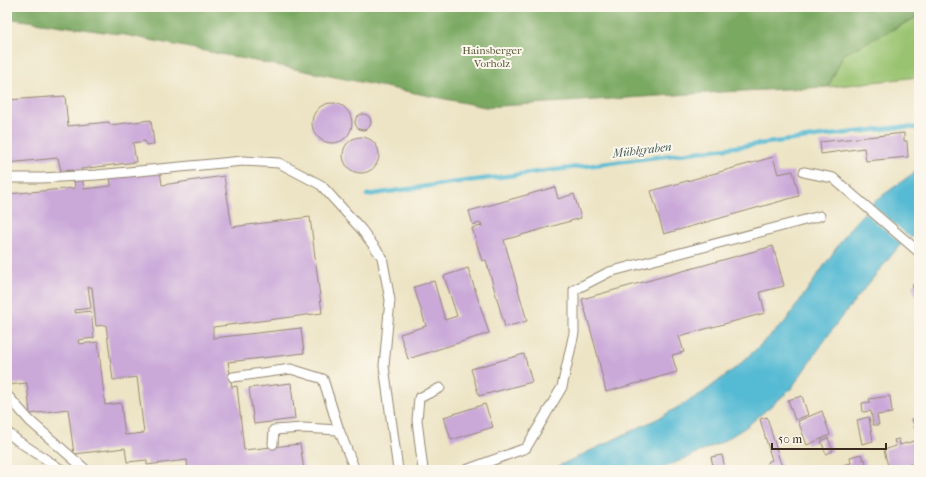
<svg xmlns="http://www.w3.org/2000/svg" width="926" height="477" viewBox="0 0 926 477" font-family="'IM FELL French Canon',serif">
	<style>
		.green { fill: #99c370; stroke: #6a7647 }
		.forest { fill: #7aa962; stroke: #5a6a40 }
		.water { fill: #55bad3; stroke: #487278 }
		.pier { fill: #ede4c5 }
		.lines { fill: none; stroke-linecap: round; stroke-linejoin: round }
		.stream { stroke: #55bad3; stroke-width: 4.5 }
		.building { fill: #caa9d9; fill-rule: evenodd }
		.lane-casing { stroke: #948772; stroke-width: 11 }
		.lane { stroke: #fff; stroke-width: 9 }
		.labels { text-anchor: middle; stroke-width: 4; stroke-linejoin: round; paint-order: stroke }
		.park-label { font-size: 11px; fill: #575837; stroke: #fbf7ec }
		.water-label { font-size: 12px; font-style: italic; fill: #445c5d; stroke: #fbf7ec }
	</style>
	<rect width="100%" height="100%" fill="#fbf7ec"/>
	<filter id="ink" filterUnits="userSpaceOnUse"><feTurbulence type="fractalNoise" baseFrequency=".025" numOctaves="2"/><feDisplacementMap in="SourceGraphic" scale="8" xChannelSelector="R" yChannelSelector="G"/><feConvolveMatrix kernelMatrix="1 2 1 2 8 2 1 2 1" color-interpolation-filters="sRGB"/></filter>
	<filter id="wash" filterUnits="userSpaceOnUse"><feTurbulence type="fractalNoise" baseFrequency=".012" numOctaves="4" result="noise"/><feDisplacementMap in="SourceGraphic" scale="16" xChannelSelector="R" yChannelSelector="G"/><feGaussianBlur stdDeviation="0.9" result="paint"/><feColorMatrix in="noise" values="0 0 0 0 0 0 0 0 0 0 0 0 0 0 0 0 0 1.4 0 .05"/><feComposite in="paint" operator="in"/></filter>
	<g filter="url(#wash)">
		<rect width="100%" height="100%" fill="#ede4c5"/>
		<path class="green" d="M 919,16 L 919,77 L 828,87 L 844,54 Z"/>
		<path class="forest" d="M 7,7 L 919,7 L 919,16 L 844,54 L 828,87 L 722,92 L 485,107 L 125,35 L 7,18 Z"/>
		<path class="water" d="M 919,169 L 919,232 L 900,245 L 839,320 L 790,390 L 746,427 L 722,442 L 659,470 L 550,470 L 661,417 L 704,392 L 738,366 L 785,322 L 851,227 L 875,201 Z"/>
		<path class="pier" d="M 870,203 L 912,239 L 903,245 L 863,211 Z"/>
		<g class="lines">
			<path class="stream" d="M 367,195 L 443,184 L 823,136 L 900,127 L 919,128"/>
		</g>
		<g id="blocks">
			<g class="building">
				<path d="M 65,96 L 68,126 L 109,122 L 110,125 L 151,120 L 154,144 L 146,145 L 145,141 L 133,143 L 136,162 L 81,169 L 84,189 L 111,186 L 110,176 L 160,170 L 162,185 L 224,176 L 232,227 L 310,217 L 322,313 L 213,327 L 213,338 L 301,328 L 304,353 L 228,362 L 232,387 L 237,386 L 244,450 L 300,444 L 304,470 L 188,470 L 187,460 L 147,465 L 147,460 L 127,462 L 125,448 L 74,454 L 68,409 L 30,414 L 27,383 L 7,385 L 7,194 L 75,188 L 73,170 L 61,171 L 58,158 L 7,163 L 7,100 ZM 88,287 L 92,287 L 96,326 L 106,325 L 113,380 L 137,377 L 144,433 L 125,435 L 121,403 L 105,405 L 98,342 L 79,344 L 78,340 L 94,338 L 91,311 L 75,313 L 75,310 L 91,308 Z"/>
				<circle cx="332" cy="123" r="20"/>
				<circle cx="363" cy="122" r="8"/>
				<path d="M 904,133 L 904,141 L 907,141 L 908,157 L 866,161 L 864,148 L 821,154 L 820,142 Z"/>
				<circle cx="361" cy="155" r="18"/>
				<path d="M 773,157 L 778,174 L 793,171 L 799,196 L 664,234 L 651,191 Z"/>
				<path d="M 555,187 L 558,199 L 574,194 L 581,218 L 504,240 L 527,321 L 505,327 L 486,260 L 482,261 L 472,228 L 482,226 L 481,223 L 473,225 L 469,211 Z"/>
				<path d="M 773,246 L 784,286 L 760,292 L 765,313 L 679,336 L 684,352 L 672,355 L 677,372 L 606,392 L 597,353 L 582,299 Z"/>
				<path d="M 468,268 L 489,333 L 408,359 L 400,334 L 426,326 L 414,287 L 434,281 L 445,320 L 457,316 L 444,276 Z"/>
				<path d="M 919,283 L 919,307 L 912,285 Z"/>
				<path d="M 524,354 L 532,382 L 479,396 L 471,369 Z"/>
				<path d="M 291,383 L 295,419 L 254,424 L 249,388 Z"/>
				<path d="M 802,396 L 808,415 L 795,420 L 788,400 Z"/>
				<path d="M 890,396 L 892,413 L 877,415 L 879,425 L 873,425 L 871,411 L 863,412 L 862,403 L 870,402 L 869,399 Z"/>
				<path d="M 485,404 L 493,427 L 451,440 L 444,417 Z"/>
				<path d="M 822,411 L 830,435 L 807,445 L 798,421 Z"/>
				<path d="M 767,417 L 779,458 L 783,470 L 769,470 L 767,462 L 772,460 L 760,419 Z"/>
				<path d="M 869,417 L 873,441 L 862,444 L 857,420 Z"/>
				<path d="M 919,417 L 919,436 L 917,437 L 912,419 Z"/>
				<path d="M 828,438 L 833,451 L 826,454 L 821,441 Z"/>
				<path d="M 899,439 L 900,445 L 914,441 L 919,462 L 889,470 L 884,450 L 896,446 L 894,440 Z"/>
				<path d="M 861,454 L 863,460 L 865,459 L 867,470 L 841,470 L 840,466 L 851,463 L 850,457 Z"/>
				<path d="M 722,455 L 725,468 L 714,470 L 711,457 Z"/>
				<path d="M 813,467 L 814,470 L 804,470 Z"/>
			</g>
		</g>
	</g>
	<g filter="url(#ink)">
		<use href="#blocks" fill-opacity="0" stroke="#948772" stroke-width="1"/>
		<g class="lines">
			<defs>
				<g id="lane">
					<path d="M 804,172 L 833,178 L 919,252"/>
					<path d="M 7,178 L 42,178 L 97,175 L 243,161 L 279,163 L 321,185 L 361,229 L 382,257 L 390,300 L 384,366 L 398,470"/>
					<path d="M 233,377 L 291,369 L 323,379 L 339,430 L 355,470"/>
					<path d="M 7,395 L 30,421 L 86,470"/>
					<path d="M 7,432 L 18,441 L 62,470"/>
					<path d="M 273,444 L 274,430 L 303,428 L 339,430"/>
					<path d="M 423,470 L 417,420 L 419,398 L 440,388"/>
					<path d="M 466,470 L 526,448 L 562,387 L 574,333 L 574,290 L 609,272 L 820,216"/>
				</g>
			</defs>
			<use href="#lane" class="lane-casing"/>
			<use href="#lane" class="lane"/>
		</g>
	</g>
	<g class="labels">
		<g class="park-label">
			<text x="492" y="54">Hainsberger<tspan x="492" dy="13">Vorholz</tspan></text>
		</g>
		<g class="water-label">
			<text transform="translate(642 150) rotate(-7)" y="4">Mühlgraben</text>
		</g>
	</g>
	<rect width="926" height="477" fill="none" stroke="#fbf7ec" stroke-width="24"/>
	<path d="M772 443v6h114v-6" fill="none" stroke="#3b2a1e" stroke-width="2"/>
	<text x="778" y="443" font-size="12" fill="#3b2a1e" stroke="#fbf7ec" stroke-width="3" paint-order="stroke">50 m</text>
</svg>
